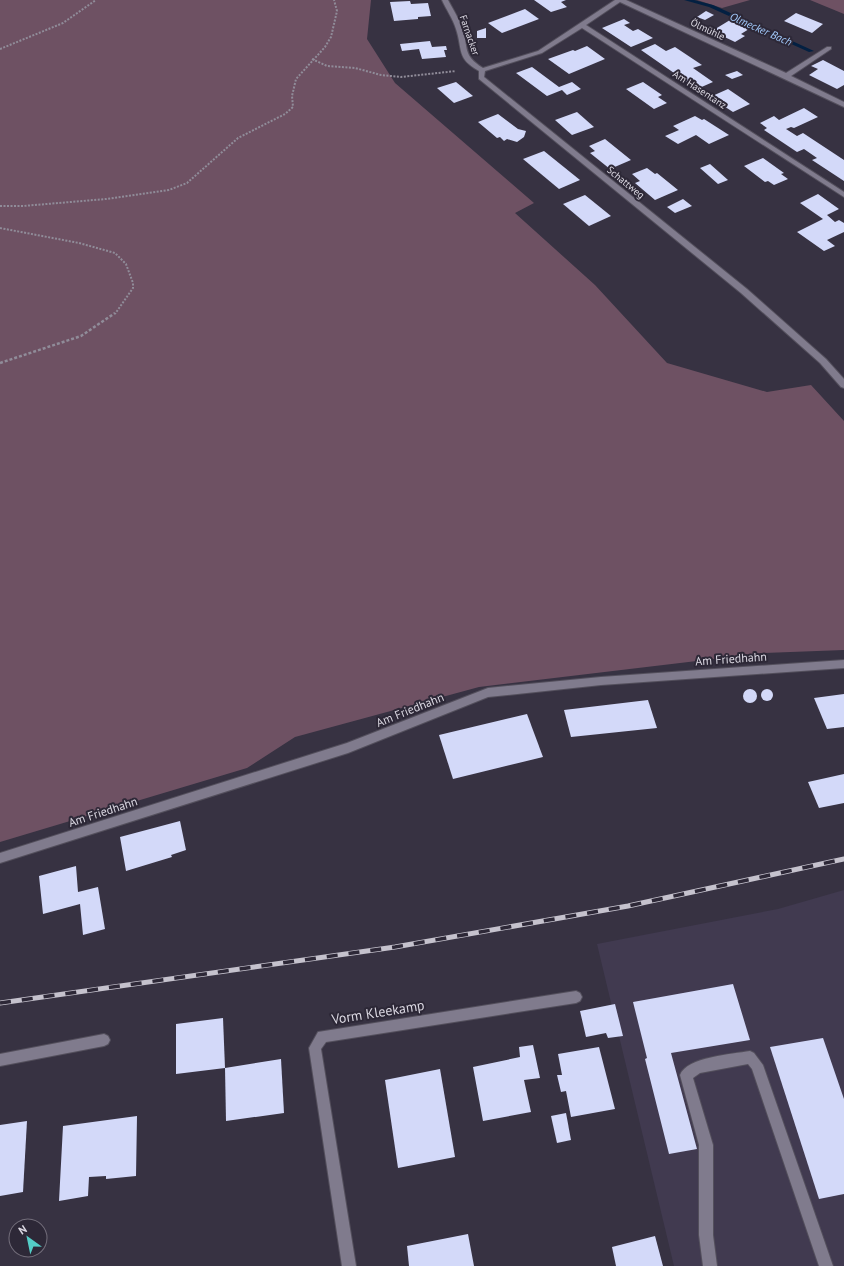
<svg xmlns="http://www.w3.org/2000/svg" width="844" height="1266" viewBox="0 0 844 1266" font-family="'PT Sans',sans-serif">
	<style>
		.built { fill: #413a50 }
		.green { fill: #6e5163 }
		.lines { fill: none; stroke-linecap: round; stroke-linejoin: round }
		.stream { fill: #032042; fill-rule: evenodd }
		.building { fill: #d3d9f9 }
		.minor-casing { stroke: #534f5c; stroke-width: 2 }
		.path-far1 { stroke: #908c99; stroke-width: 2; stroke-dasharray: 2 1.5; stroke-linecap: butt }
		.path { stroke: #908c99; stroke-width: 2.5; stroke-dasharray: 3 2; stroke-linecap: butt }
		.minor { fill: #807b8d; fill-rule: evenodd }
		.rail-casing { stroke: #c5c2cd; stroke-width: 5 }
		.rail { stroke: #2d2837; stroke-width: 3.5; stroke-dasharray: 11; stroke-linecap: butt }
		.labels { text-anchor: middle; stroke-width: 4; stroke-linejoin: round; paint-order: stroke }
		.far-street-label { font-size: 10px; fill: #dbd8e2; stroke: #2d2837 }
		.far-water-label { font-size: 11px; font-style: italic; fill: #a1c8fa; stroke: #2d2837 }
		.street-label { font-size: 12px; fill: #dbd8e2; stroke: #2d2837 }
		.near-street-label { font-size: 14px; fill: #dbd8e2; stroke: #2d2837 }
	</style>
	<rect width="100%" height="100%" fill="#373242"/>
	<path class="built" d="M 844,890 L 844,1266 L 674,1266 L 597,944 L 778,909 Z"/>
	<g class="green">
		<path d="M 0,0 L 371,0 L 367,39 L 395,83 L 534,203 L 515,213 L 595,285 L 667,363 L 767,392 L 811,385 L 844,421 L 844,650 L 764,653 L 479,687 L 295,737 L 247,768 L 0,842 Z"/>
		<path d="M 697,0 L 750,0 L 722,8 Z"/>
		<path d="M 810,0 L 844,0 L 844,14 Z"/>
	</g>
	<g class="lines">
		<path class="stream" d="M 684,0 L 694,0 L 713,5 L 814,51 L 809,52 L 709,7 Z"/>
	</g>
	<g class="building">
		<path d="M 534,0 L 566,0 L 561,2 L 567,7 L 551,12 Z"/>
		<path d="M 410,1 L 411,4 L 428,3 L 431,16 L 418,17 L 418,19 L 394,21 L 390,2 Z"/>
		<path d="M 525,9 L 539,19 L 502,33 L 488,23 Z"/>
		<path d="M 706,11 L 714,15 L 705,20 L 697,17 Z"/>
		<path d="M 796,13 L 823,24 L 812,33 L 784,21 Z"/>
		<path d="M 624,19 L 630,23 L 624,25 L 633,31 L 638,29 L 653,38 L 631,47 L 602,28 Z"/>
		<path d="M 730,20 L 749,29 L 741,34 L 745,36 L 735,42 L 712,31 Z"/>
		<path d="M 486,28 L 486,38 L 477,38 L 477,31 Z"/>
		<path d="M 430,41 L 432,47 L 446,46 L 447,50 L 444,50 L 446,57 L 422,59 L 419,49 L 402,51 L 400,44 Z"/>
		<path d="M 655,44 L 666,51 L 675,47 L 702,65 L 693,68 L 713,82 L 697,89 L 641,50 Z"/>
		<path d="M 587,46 L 605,59 L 569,74 L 548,59 L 573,50 L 575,51 Z"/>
		<path d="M 823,60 L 844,71 L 844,85 L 837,89 L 809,75 L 818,69 L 811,66 Z"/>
		<path d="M 532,67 L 559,87 L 572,82 L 581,89 L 567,95 L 562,90 L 547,96 L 516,73 Z"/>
		<path d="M 737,71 L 743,75 L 732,79 L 725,75 Z"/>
		<path d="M 456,82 L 473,96 L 454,103 L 437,88 Z"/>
		<path d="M 643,82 L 662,95 L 658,97 L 667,103 L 654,109 L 626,89 Z"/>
		<path d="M 728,89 L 750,104 L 733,112 L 710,97 Z"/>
		<path d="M 804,108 L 818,117 L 794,128 L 791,127 L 786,129 L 797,136 L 803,133 L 844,160 L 844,181 L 812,160 L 817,158 L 804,149 L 797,152 L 764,130 L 767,128 L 760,123 L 774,116 L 779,120 Z"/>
		<path d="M 577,112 L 594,127 L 572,135 L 555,120 Z"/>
		<path d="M 498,114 L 518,129 L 526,131 L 524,137 L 517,142 L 507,139 L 504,141 L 500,137 L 497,138 L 478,122 Z"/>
		<path d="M 695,116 L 702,120 L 704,119 L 729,135 L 709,144 L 696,135 L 678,144 L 665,136 L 679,130 L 673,126 Z"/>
		<path d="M 605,139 L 631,160 L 610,169 L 590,153 L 595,151 L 589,146 Z"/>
		<path d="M 544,151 L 580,180 L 559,189 L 523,159 Z"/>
		<path d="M 763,158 L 784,173 L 781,174 L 788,179 L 774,185 L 768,181 L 765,182 L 744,166 Z"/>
		<path d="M 710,164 L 728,180 L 718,184 L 700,168 Z"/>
		<path d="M 647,168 L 655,174 L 657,173 L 678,190 L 655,200 L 635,183 L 640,181 L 632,174 Z"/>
		<path d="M 818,194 L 839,209 L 827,215 L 835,222 L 839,220 L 844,223 L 844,232 L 827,240 L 835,246 L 824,251 L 797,232 L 823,219 L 800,203 Z"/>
		<path d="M 585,195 L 611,216 L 589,226 L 563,204 Z"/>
		<path d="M 683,199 L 692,206 L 675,213 L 667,207 Z"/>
		<circle cx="750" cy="696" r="7"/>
		<circle cx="767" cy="695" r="6"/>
		<path d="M 844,694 L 844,727 L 827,729 L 814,698 Z"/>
		<path d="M 648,700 L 657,728 L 571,737 L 564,710 Z"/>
		<path d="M 527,714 L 543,757 L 453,779 L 439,735 Z"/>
		<path d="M 844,774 L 844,803 L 819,808 L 808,782 Z"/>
		<path d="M 180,821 L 186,850 L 171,855 L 172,857 L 126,871 L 120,837 Z"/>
		<path d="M 76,866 L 78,892 L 98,887 L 105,929 L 83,935 L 80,904 L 43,914 L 39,876 Z"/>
		<path d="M 733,984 L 750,1040 L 671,1053 L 697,1149 L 669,1154 L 645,1059 L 647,1058 L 633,1002 Z"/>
		<path d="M 615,1004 L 623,1036 L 608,1038 L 606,1033 L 586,1037 L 580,1011 Z"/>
		<path d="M 223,1018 L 225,1068 L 176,1074 L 176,1024 Z"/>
		<path d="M 823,1038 L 844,1099 L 844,1194 L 819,1199 L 770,1047 Z"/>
		<path d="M 533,1045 L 540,1078 L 524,1080 L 531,1112 L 483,1121 L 473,1067 L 520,1057 L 519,1047 Z"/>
		<path d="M 599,1047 L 615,1109 L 571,1117 L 566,1091 L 561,1092 L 557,1075 L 562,1075 L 558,1054 Z"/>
		<path d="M 281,1059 L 284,1113 L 226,1121 L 225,1068 Z"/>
		<path d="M 440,1069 L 455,1157 L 398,1168 L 385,1080 Z"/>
		<path d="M 566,1113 L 571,1140 L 557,1143 L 551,1116 Z"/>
		<path d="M 137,1116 L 136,1176 L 106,1179 L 106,1176 L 89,1177 L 88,1196 L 59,1201 L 63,1126 Z"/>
		<path d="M 27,1121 L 23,1192 L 0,1196 L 0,1125 Z"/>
		<path d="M 468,1234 L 474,1266 L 409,1266 L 407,1246 Z"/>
		<path d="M 655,1236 L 663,1266 L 616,1266 L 612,1247 Z"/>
	</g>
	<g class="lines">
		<defs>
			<g id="minor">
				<path d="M 442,0 L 448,0 C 453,9 459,19 462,28 C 469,48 462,55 483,68 L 538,51 L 615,0 L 626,0 L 786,73 L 827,47 L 831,47 L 831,49 L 791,76 L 844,102 L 844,107 L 620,2 L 586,25 L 844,192 L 844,197 L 582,28 L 542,53 L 485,71 L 484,77 L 747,289 L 826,359 L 844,379 L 844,388 L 841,387 L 820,363 L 741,293 L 479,79 L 479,71 C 456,58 463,50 456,29 C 453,19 446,9 442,0 Z"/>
				<path d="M 844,660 L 844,668 L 601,685 L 488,697 L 348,753 L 0,863 L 0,853 L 347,743 L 488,688 L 601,677 Z"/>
				<path d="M 576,991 L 580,993 L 582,997 L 580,1001 L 576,1003 L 326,1042 L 321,1049 L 356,1266 L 342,1266 L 309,1048 L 318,1032 Z"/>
				<path d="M 104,1034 L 108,1036 L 110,1040 L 108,1044 L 104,1046 L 0,1066 L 0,1054 Z"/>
				<path d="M 750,1051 L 754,1053 L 763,1065 L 833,1266 L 819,1266 L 752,1069 L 748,1064 L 700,1073 L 693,1078 L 713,1145 L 713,1235 L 717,1266 L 703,1266 L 699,1235 L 699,1145 L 680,1075 C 687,1057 732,1054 750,1051 Z"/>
			</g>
		</defs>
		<use href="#minor" class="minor-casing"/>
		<g class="path-far1">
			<path d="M 0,49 L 63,23 L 96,0"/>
			<path d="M 312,59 L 327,66 L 355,68 L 381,75 L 401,77 L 456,71"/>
			<path d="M 0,206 L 23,206 L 106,199 L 169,190 L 187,183 L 238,138 L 285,114 L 293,107 L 292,96 L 296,79 L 325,47 L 331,37 L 337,11 L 334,0"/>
			<path d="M 0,228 L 79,243 L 115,253 L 126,264 L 133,283 L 133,288 L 115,314"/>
		</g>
		<path class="path" d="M 0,363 L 81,336 L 115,313"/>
		<use href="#minor" class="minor"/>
		<defs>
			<path id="rail" d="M 0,1003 L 395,947 L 628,906 L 844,859"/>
		</defs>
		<use href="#rail" class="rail-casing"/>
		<use href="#rail" class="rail"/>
	</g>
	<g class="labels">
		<g class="far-street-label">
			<text transform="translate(708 29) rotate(25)" y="4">Ölmühle</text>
			<text transform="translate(470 35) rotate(71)" y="4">Farnacker</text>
			<text transform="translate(700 89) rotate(33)" y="4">Am Hasentanz</text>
			<text transform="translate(626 182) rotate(39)" y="4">Schattweg</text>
		</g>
		<g class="far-water-label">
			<text transform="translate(761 29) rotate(24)" y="4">Olmecker Bach</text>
		</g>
		<g class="street-label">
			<text transform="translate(731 659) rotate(-4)" y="4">Am Friedhahn</text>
			<text transform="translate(410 710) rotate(-22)" y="4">Am Friedhahn</text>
			<text transform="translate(103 812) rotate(-18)" y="4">Am Friedhahn</text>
		</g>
		<g class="near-street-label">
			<text transform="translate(378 1012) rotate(-9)" y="5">Vorm Kleekamp</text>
		</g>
	</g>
	<g transform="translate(28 1238) rotate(327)"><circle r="19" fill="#2d2837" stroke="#736e7b"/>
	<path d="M0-3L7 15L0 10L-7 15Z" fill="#54cdc7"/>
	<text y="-6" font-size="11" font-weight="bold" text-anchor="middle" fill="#dbd8e2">N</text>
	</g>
</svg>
